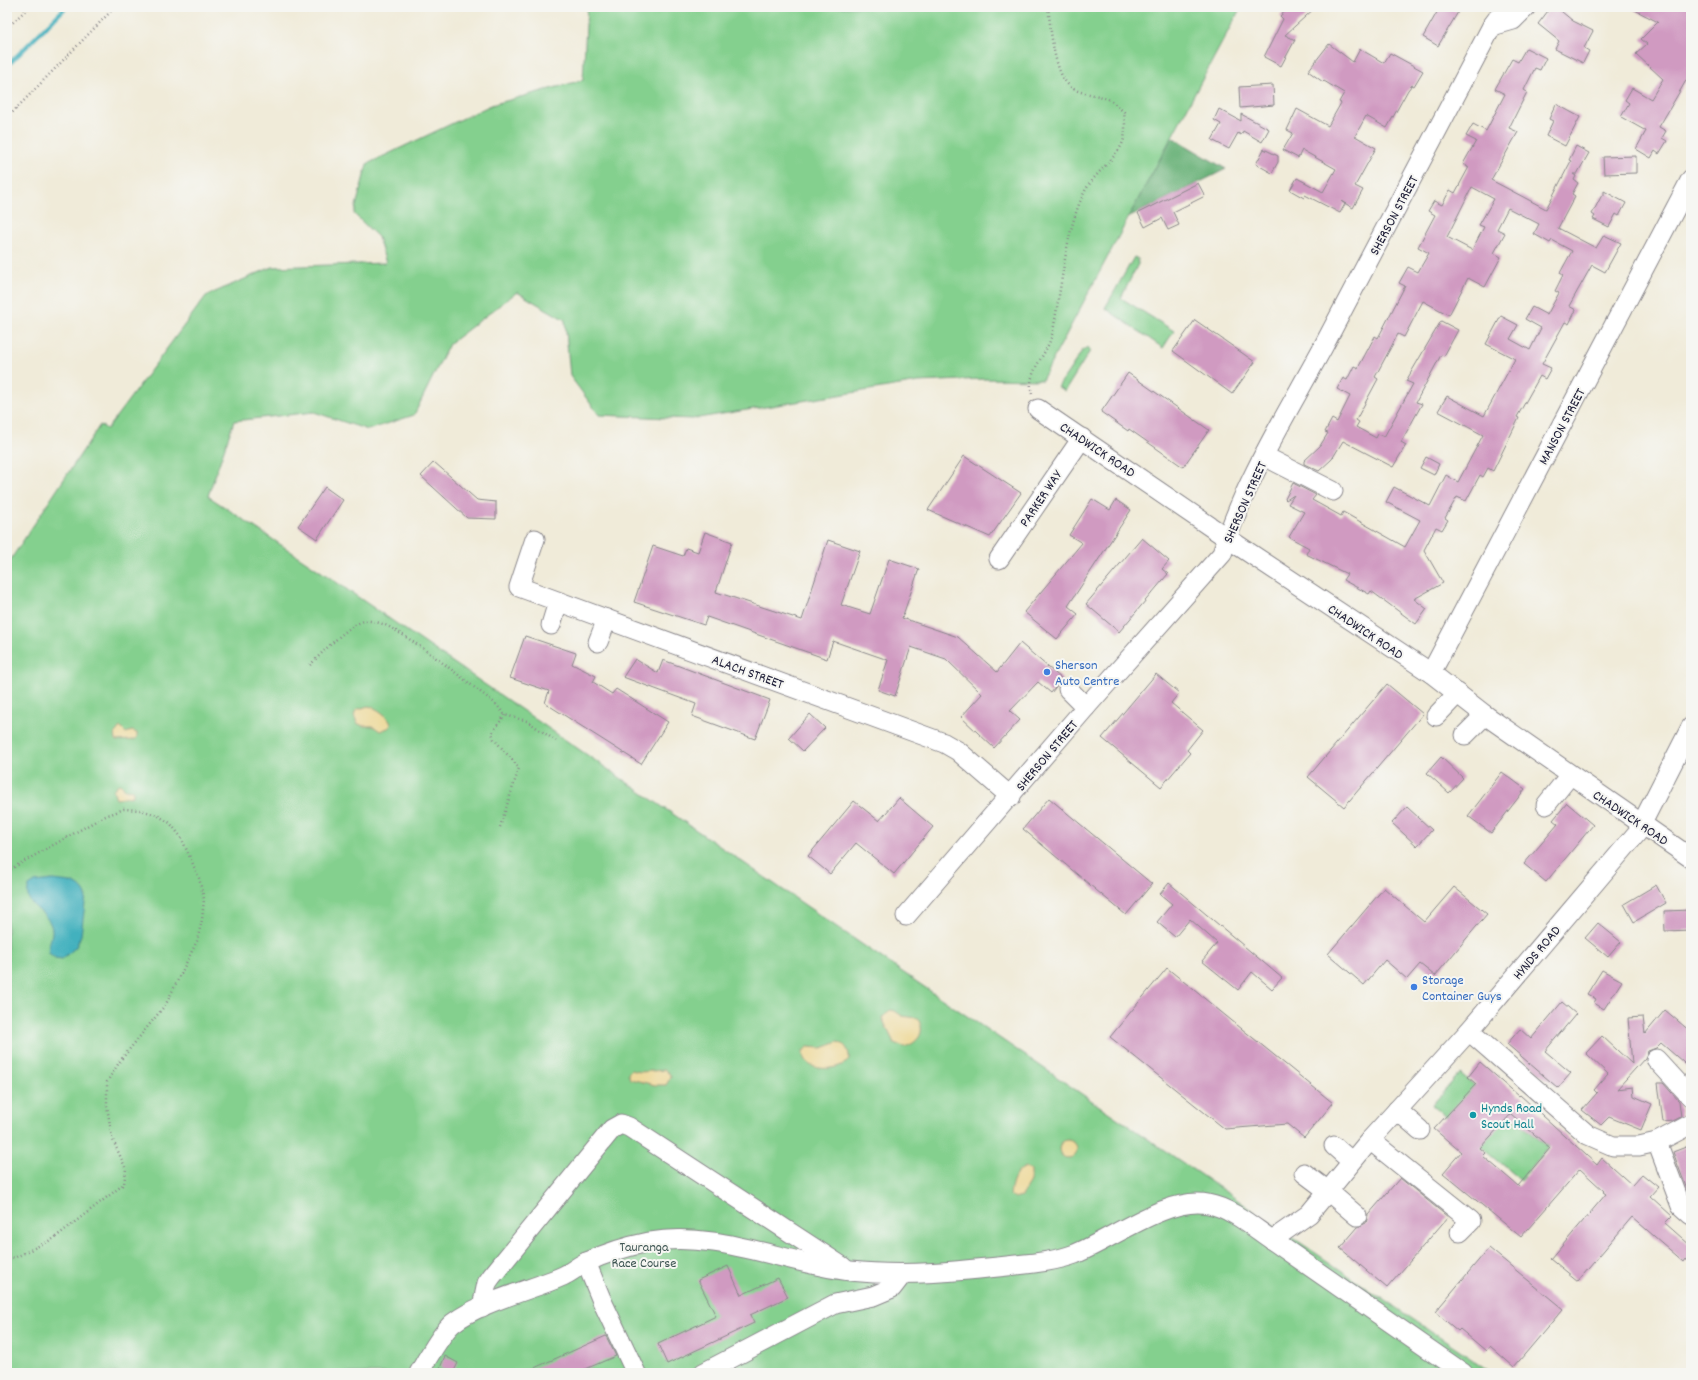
<svg xmlns="http://www.w3.org/2000/svg" width="1698" height="1380" viewBox="0 0 1698 1380" font-family="Dekko,sans-serif">
	<style>
		.green { fill: #84d08e; stroke: #537964 }
		.forest { fill: #6bb279; stroke: #466a5a }
		.sand { fill: #eeda9e; stroke: #887e6c }
		.water { fill: #43b1be; stroke: #326a7c }
		.lines { fill: none; stroke-linecap: round; stroke-linejoin: round }
		.stream { stroke: #43b1be; stroke-width: 4.5 }
		.building { fill: #d09ac1; fill-rule: evenodd }
		.minor-casing { stroke: #89868a; stroke-width: 21 }
		.path { stroke: #89868a; stroke-width: 2.5; stroke-dasharray: 1 3; stroke-linecap: butt }
		.minor { stroke: #fff; stroke-width: 19 }
		.shop-dot { fill: #3f7fe0; stroke: #f6f6f2; stroke-width: 1.5 }
		.culture-dot { fill: #0f9aa8; stroke: #f6f6f2; stroke-width: 1.5 }
		.labels { text-anchor: middle; stroke-width: 4; stroke-linejoin: round; paint-order: stroke }
		.street-label { font-size: 14px; fill: #22223b; stroke: #f6f6f2 }
		.shop-label { font-size: 14px; fill: #366cbe; stroke: #f6f6f2; text-anchor: start }
		.culture-label { font-size: 14px; fill: #0d838f; stroke: #f6f6f2; text-anchor: start }
		.park-label { font-size: 14px; fill: #3f5654; stroke: #f6f6f2 }
	</style>
	<rect width="100%" height="100%" fill="#f6f6f2"/>
	<filter id="ink" filterUnits="userSpaceOnUse"><feTurbulence type="fractalNoise" baseFrequency=".025" numOctaves="2"/><feDisplacementMap in="SourceGraphic" scale="8" xChannelSelector="R" yChannelSelector="G"/><feConvolveMatrix kernelMatrix="1 2 1 2 8 2 1 2 1" color-interpolation-filters="sRGB"/></filter>
	<filter id="wash" filterUnits="userSpaceOnUse"><feTurbulence type="fractalNoise" baseFrequency=".012" numOctaves="4" result="noise"/><feDisplacementMap in="SourceGraphic" scale="16" xChannelSelector="R" yChannelSelector="G"/><feGaussianBlur stdDeviation="0.9" result="paint"/><feColorMatrix in="noise" values="0 0 0 0 0 0 0 0 0 0 0 0 0 0 0 0 0 1.4 0 .05"/><feComposite in="paint" operator="in"/></filter>
	<g filter="url(#wash)">
		<rect width="100%" height="100%" fill="#f0ebd9"/>
		<g class="green">
			<path d="M 587,7 L 1241,7 L 1042,380 L 984,379 L 918,382 L 692,419 L 599,415 L 570,376 L 565,320 L 517,292 L 449,344 L 414,415 L 368,430 L 314,412 L 234,421 L 208,496 L 326,575 L 892,965 L 1492,1373 L 7,1373 L 7,565 L 100,425 L 107,429 L 206,296 L 272,267 L 386,263 L 378,237 L 354,214 L 367,164 L 491,105 L 583,80 Z"/>
			<path d="M 1134,257 L 1138,259 L 1138,264 L 1121,298 L 1174,331 L 1163,348 L 1105,308 Z"/>
			<path d="M 1088,347 L 1090,351 L 1065,391 L 1058,387 L 1083,350 Z"/>
			<path d="M 1460,1073 L 1548,1147 L 1521,1180 L 1432,1105 Z"/>
		</g>
		<path class="forest" d="M 1172,137 L 1226,169 L 1128,218 Z"/>
		<g class="sand">
			<path d="M 368,706 C 376,707 390,717 391,725 L 388,728 L 380,731 L 373,726 L 363,726 L 357,723 L 354,715 L 356,710 Z"/>
			<path d="M 120,727 L 126,733 L 132,731 L 137,733 L 137,738 L 134,740 L 116,741 L 115,733 Z"/>
			<path d="M 120,784 L 125,789 L 133,790 L 133,796 L 116,799 L 113,790 L 117,785 Z"/>
			<path d="M 890,1010 L 895,1011 L 902,1016 L 917,1018 C 927,1032 918,1043 904,1047 L 894,1043 L 882,1018 Z"/>
			<path d="M 838,1042 C 846,1044 850,1052 849,1060 C 838,1072 801,1073 803,1051 L 808,1047 L 822,1048 Z"/>
			<path d="M 631,1070 L 640,1072 L 664,1070 L 669,1073 L 671,1077 L 666,1085 L 655,1085 L 630,1079 L 628,1073 Z"/>
			<circle cx="1068" cy="1149" r="9"/>
			<path d="M 1026,1167 L 1031,1171 L 1031,1181 L 1022,1196 L 1014,1198 L 1010,1196 C 1011,1185 1014,1171 1026,1167 Z"/>
		</g>
		<path class="water" d="M 53,880 C 66,882 79,880 86,895 L 81,935 L 76,947 L 62,959 L 55,958 L 49,953 C 47,942 56,934 50,923 C 43,909 22,904 29,886 L 35,882 Z"/>
		<g class="lines">
			<path class="stream" d="M 7,66 L 66,7"/>
		</g>
		<g id="blocks">
			<g class="building">
				<path d="M 1290,7 L 1316,7 L 1285,35 L 1295,40 L 1281,66 L 1264,57 L 1283,19 L 1280,16 Z"/>
				<path d="M 1440,7 L 1449,7 L 1458,12 L 1438,46 L 1423,37 Z"/>
				<path d="M 1551,7 L 1556,7 L 1573,21 L 1593,31 L 1584,48 L 1589,51 L 1583,63 L 1555,49 L 1559,41 L 1538,24 Z"/>
				<path d="M 1629,7 L 1691,7 L 1691,72 L 1659,127 L 1666,131 L 1662,138 L 1667,141 L 1659,154 L 1655,151 L 1651,158 L 1636,149 L 1646,131 L 1621,117 L 1629,103 L 1625,100 L 1632,88 L 1651,99 L 1663,79 L 1636,54 L 1647,44 L 1641,39 L 1658,22 Z"/>
				<path d="M 1329,44 L 1353,62 L 1360,49 L 1384,63 L 1390,53 L 1423,71 L 1414,86 L 1412,85 L 1408,90 L 1387,128 L 1366,116 L 1355,136 L 1376,148 L 1355,186 L 1363,190 L 1353,208 L 1341,201 L 1345,204 L 1340,213 L 1305,195 L 1304,198 L 1290,190 L 1297,178 L 1323,192 L 1336,169 L 1302,150 L 1298,158 L 1283,150 L 1293,133 L 1287,130 L 1297,109 L 1328,126 L 1341,103 L 1339,102 L 1344,93 L 1324,81 L 1323,82 L 1308,71 Z"/>
				<path d="M 1526,48 L 1546,58 L 1540,70 L 1535,68 L 1524,90 L 1527,92 L 1509,128 L 1518,132 L 1491,180 L 1546,209 L 1571,161 L 1569,160 L 1576,146 L 1589,153 L 1577,174 L 1573,174 L 1576,176 L 1574,180 L 1578,183 L 1572,194 L 1575,196 L 1558,228 L 1596,248 L 1604,235 L 1621,243 L 1605,272 L 1592,265 L 1569,306 L 1576,310 L 1569,324 L 1565,322 L 1542,364 L 1551,368 L 1545,379 L 1540,376 L 1517,417 L 1519,418 L 1493,471 L 1488,468 L 1483,477 L 1480,475 L 1466,501 L 1457,497 L 1445,518 L 1448,520 L 1442,530 L 1436,527 L 1424,550 L 1443,583 L 1414,599 L 1427,609 L 1416,624 L 1371,591 L 1369,594 L 1343,580 L 1347,574 L 1306,554 L 1309,548 L 1289,537 L 1304,512 L 1288,504 L 1294,495 L 1286,500 L 1285,499 L 1293,483 L 1316,495 L 1312,500 L 1341,516 L 1343,512 L 1405,547 L 1420,520 L 1386,502 L 1394,487 L 1430,506 L 1446,475 L 1458,482 L 1483,435 L 1438,411 L 1447,396 L 1484,416 L 1515,359 L 1486,344 L 1501,316 L 1518,325 L 1510,339 L 1530,350 L 1541,328 L 1525,319 L 1532,307 L 1547,315 L 1559,293 L 1555,291 L 1563,275 L 1560,273 L 1572,251 L 1552,240 L 1550,243 L 1534,234 L 1539,224 L 1508,208 L 1497,229 L 1505,233 L 1494,253 L 1501,257 L 1485,287 L 1468,278 L 1449,315 L 1423,301 L 1404,337 L 1398,334 L 1375,377 L 1378,379 L 1356,420 L 1359,422 L 1356,427 L 1376,438 L 1378,434 L 1384,437 L 1413,384 L 1406,381 L 1441,321 L 1458,330 L 1444,356 L 1441,355 L 1416,402 L 1422,404 L 1401,442 L 1406,445 L 1393,467 L 1343,441 L 1332,459 L 1319,471 L 1304,464 L 1304,461 L 1320,446 L 1328,433 L 1325,432 L 1332,419 L 1337,422 L 1350,396 L 1337,389 L 1343,378 L 1347,380 L 1354,366 L 1358,368 L 1375,336 L 1378,338 L 1405,286 L 1399,283 L 1408,267 L 1418,272 L 1429,253 L 1418,247 L 1435,215 L 1428,211 L 1434,201 L 1442,205 L 1450,190 L 1455,193 L 1469,167 L 1463,164 L 1476,141 L 1466,136 L 1473,124 L 1486,131 L 1505,94 L 1495,89 L 1512,59 L 1518,62 ZM 1472,187 L 1494,199 L 1479,225 L 1484,227 L 1472,250 L 1447,237 Z"/>
				<path d="M 1273,85 L 1274,105 L 1240,108 L 1239,87 Z"/>
				<path d="M 1556,104 L 1580,117 L 1565,146 L 1546,136 L 1553,121 L 1549,119 Z"/>
				<path d="M 1219,109 L 1241,121 L 1241,114 L 1269,129 L 1262,142 L 1243,131 L 1241,135 L 1238,133 L 1229,149 L 1212,140 L 1221,124 L 1214,120 Z"/>
				<path d="M 1264,149 L 1278,156 L 1278,162 L 1272,173 L 1256,164 Z"/>
				<path d="M 1636,156 L 1636,173 L 1604,174 L 1603,157 Z"/>
				<path d="M 1198,183 L 1205,196 L 1173,212 L 1179,225 L 1168,230 L 1162,218 L 1145,227 L 1138,213 Z"/>
				<path d="M 1604,191 L 1626,203 L 1619,216 L 1616,214 L 1609,227 L 1593,219 L 1595,216 L 1592,214 L 1602,195 L 1604,196 Z"/>
				<path d="M 1195,320 L 1255,362 L 1232,394 L 1173,351 Z"/>
				<path d="M 1128,373 L 1209,430 L 1183,467 L 1129,429 L 1128,431 L 1101,412 Z"/>
				<path d="M 964,456 L 1021,493 L 990,537 L 928,510 Z"/>
				<path d="M 1426,457 L 1439,464 L 1434,475 L 1420,468 Z"/>
				<path d="M 434,462 L 477,500 L 496,502 L 496,519 L 467,518 L 421,476 Z"/>
				<path d="M 325,487 L 343,500 L 317,539 L 298,526 Z"/>
				<path d="M 1092,499 L 1110,510 L 1116,500 L 1131,510 L 1068,606 L 1078,614 L 1057,639 L 1024,612 L 1082,543 L 1069,535 Z"/>
				<path d="M 705,532 L 732,542 L 716,592 L 802,620 L 828,540 L 860,551 L 841,605 L 870,614 L 889,559 L 919,569 L 902,618 L 958,637 L 997,672 L 1020,643 L 1062,679 L 1051,693 L 1038,682 L 1010,711 L 1020,720 L 994,748 L 961,717 L 982,694 L 946,659 L 911,647 L 895,696 L 878,690 L 888,660 L 833,641 L 827,659 L 707,617 L 704,625 L 634,602 L 653,546 L 683,556 L 686,548 L 698,552 Z"/>
				<path d="M 1142,538 L 1169,561 L 1162,569 L 1168,574 L 1119,632 L 1086,604 Z"/>
				<path d="M 525,636 L 576,653 L 572,664 L 596,676 L 593,682 L 612,694 L 616,689 L 668,722 L 641,764 L 545,703 L 549,691 L 510,678 Z"/>
				<path d="M 635,659 L 658,673 L 663,660 L 770,700 L 755,739 L 692,716 L 696,704 L 623,677 Z"/>
				<path d="M 1156,674 L 1179,693 L 1171,703 L 1203,730 L 1187,750 L 1190,753 L 1161,787 L 1102,738 Z"/>
				<path d="M 1387,684 L 1423,714 L 1344,807 L 1308,777 Z"/>
				<path d="M 810,714 L 825,728 L 803,751 L 789,738 Z"/>
				<path d="M 1441,757 L 1463,778 L 1449,793 L 1427,773 Z"/>
				<path d="M 1502,772 L 1525,789 L 1491,833 L 1468,816 Z"/>
				<path d="M 899,798 L 933,827 L 894,874 L 856,843 L 830,874 L 808,856 L 854,801 L 879,821 Z"/>
				<path d="M 1049,798 L 1152,884 L 1126,915 L 1023,829 Z"/>
				<path d="M 1567,803 L 1593,825 L 1546,882 L 1524,864 L 1558,824 L 1553,820 Z"/>
				<path d="M 1407,807 L 1432,830 L 1417,846 L 1392,823 Z"/>
				<path d="M 1169,883 L 1282,978 L 1272,989 L 1252,972 L 1238,990 L 1202,961 L 1217,943 L 1190,919 L 1175,937 L 1157,922 L 1172,904 L 1160,894 Z"/>
				<path d="M 1656,885 L 1666,903 L 1634,922 L 1624,904 Z"/>
				<path d="M 1454,887 L 1487,914 L 1435,976 L 1420,964 L 1407,979 L 1385,960 L 1364,985 L 1328,954 L 1384,888 L 1424,922 Z"/>
				<path d="M 1691,910 L 1691,930 L 1665,931 L 1664,911 Z"/>
				<path d="M 1598,923 L 1621,942 L 1608,957 L 1585,938 Z"/>
				<path d="M 1167,968 L 1333,1103 L 1304,1138 L 1287,1124 L 1225,1129 L 1110,1037 Z"/>
				<path d="M 1602,970 L 1622,981 L 1604,1009 L 1594,1003 L 1596,999 L 1587,994 Z"/>
				<path d="M 1562,1002 L 1576,1014 L 1545,1051 L 1571,1073 L 1558,1088 L 1507,1044 L 1520,1029 L 1531,1039 Z"/>
				<path d="M 1665,1010 L 1691,1032 L 1691,1069 L 1661,1043 L 1656,1048 L 1648,1051 L 1645,1058 L 1617,1089 L 1633,1087 L 1634,1096 L 1652,1104 L 1641,1130 L 1609,1117 L 1601,1125 L 1582,1110 L 1597,1093 L 1594,1090 L 1608,1074 L 1586,1053 L 1602,1036 L 1632,1064 L 1628,1018 L 1643,1017 L 1645,1034 Z"/>
				<path d="M 1480,1062 L 1519,1096 L 1520,1095 L 1597,1165 L 1602,1158 L 1632,1185 L 1642,1174 L 1658,1187 L 1650,1196 L 1672,1216 L 1665,1223 L 1691,1246 L 1691,1264 L 1686,1259 L 1684,1262 L 1632,1217 L 1578,1281 L 1551,1259 L 1606,1194 L 1603,1192 L 1604,1191 L 1580,1169 L 1521,1237 L 1443,1173 L 1461,1152 L 1434,1129 L 1476,1084 L 1468,1077 ZM 1511,1114 L 1550,1148 L 1518,1186 L 1483,1156 L 1486,1153 L 1480,1148 Z"/>
				<path d="M 1658,1083 L 1663,1083 L 1679,1101 L 1681,1117 L 1673,1121 L 1663,1122 Z"/>
				<path d="M 1691,1145 L 1691,1200 L 1673,1152 Z"/>
				<path d="M 1400,1178 L 1448,1217 L 1387,1288 L 1340,1248 L 1358,1227 L 1366,1223 L 1368,1215 Z"/>
				<path d="M 1489,1248 L 1563,1309 L 1514,1367 L 1490,1346 L 1486,1351 L 1460,1329 L 1458,1331 L 1435,1312 Z"/>
				<path d="M 728,1266 L 741,1295 L 778,1278 L 788,1297 L 750,1315 L 754,1323 L 667,1364 L 658,1344 L 716,1316 L 698,1280 Z"/>
				<path d="M 606,1336 L 616,1356 L 576,1373 L 523,1373 Z"/>
				<path d="M 445,1356 L 458,1363 L 453,1373 L 440,1368 Z"/>
			</g>
		</g>
	</g>
	<g filter="url(#ink)">
		<use href="#blocks" fill-opacity="0" stroke="#89868a" stroke-width="1"/>
		<g class="lines">
			<defs>
				<g id="minor">
					<path d="M 1492,26 L 1513,20 L 1526,7"/>
					<path d="M 1038,409 L 1227,538 L 1431,673 L 1485,715 L 1691,858"/>
					<path d="M 1264,456 L 1333,491"/>
					<path d="M 535,539 L 519,587 L 944,743 L 958,751 L 1011,797"/>
					<path d="M 999,559 L 1082,438"/>
					<path d="M 551,625 L 558,602"/>
					<path d="M 598,642 L 607,619"/>
					<path d="M 1431,673 L 1691,179"/>
					<path d="M 1068,689 L 1086,707"/>
					<path d="M 1436,716 L 1458,693"/>
					<path d="M 1465,735 L 1485,715"/>
					<path d="M 1546,805 L 1570,775"/>
					<path d="M 906,916 L 1086,707 L 1222,554 C 1243,483 1288,412 1323,347 C 1380,240 1436,133 1492,26 L 1506,7"/>
					<path d="M 1469,1031 L 1588,1135 L 1613,1146 L 1639,1146 L 1657,1142 L 1691,1124"/>
					<path d="M 1656,1059 L 1691,1097"/>
					<path d="M 1397,1110 L 1420,1130"/>
					<path d="M 1370,1140 L 1471,1221 L 1460,1232"/>
					<path d="M 1657,1142 L 1681,1206 L 1691,1215"/>
					<path d="M 1334,1146 L 1351,1161"/>
					<path d="M 1304,1173 L 1328,1191 L 1357,1216"/>
					<path d="M 1272,1240 L 1463,1373"/>
					<path d="M 586,1262 L 602,1301 L 636,1373"/>
					<path d="M 482,1307 L 487,1283 L 492,1276 L 612,1129 L 621,1124 L 629,1127 L 843,1267"/>
					<path d="M 419,1373 C 425,1362 443,1331 453,1323 C 480,1302 531,1290 563,1276 C 572,1272 579,1265 587,1262 C 606,1253 629,1246 649,1242 C 717,1230 783,1263 850,1271 C 906,1277 961,1271 1016,1265 C 1036,1263 1056,1261 1075,1254 C 1112,1239 1168,1196 1208,1204 C 1231,1208 1253,1227 1272,1240 L 1309,1214 L 1370,1140 L 1469,1031 L 1637,833 L 1691,727"/>
					<path d="M 703,1373 L 835,1304 L 873,1296 L 892,1288 L 902,1275"/>
				</g>
			</defs>
			<use href="#minor" class="minor-casing"/>
			<g class="path">
				<path d="M 7,28 L 29,7"/>
				<path d="M 7,118 L 115,7"/>
				<path d="M 1032,394 C 1026,373 1045,357 1051,338 C 1054,329 1055,318 1057,308 C 1063,273 1068,225 1084,193 C 1093,174 1116,159 1123,142 C 1126,133 1125,122 1124,112 C 1118,107 1112,100 1105,98 C 1095,94 1081,94 1072,88 C 1053,75 1051,28 1048,7"/>
				<path d="M 310,665 C 321,654 350,623 365,621 C 372,620 385,624 391,628 C 428,649 461,678 495,703 L 505,715 L 527,721 L 556,741"/>
				<path d="M 500,827 L 519,768 L 494,739 L 492,733 L 505,715"/>
				<path d="M 7,871 L 103,817 L 124,809 L 141,810 L 157,815 L 170,823 L 181,837 L 199,878 L 204,899 L 202,920 L 197,941 L 166,1004 L 120,1061 L 107,1082 L 107,1106 L 112,1138 L 126,1169 L 124,1184 L 53,1239 L 14,1258 L 7,1255"/>
			</g>
			<use href="#minor" class="minor"/>
		</g>
	</g>
	<g class="shop-dot">
		<circle cx="1047" cy="672" r="4"/>
		<circle cx="1414" cy="987" r="4"/>
	</g>
	<circle class="culture-dot" cx="1473" cy="1115" r="4"/>
	<g class="labels">
		<g class="street-label">
			<text transform="translate(1393 215) rotate(-62)" y="5">SHERSON STREET</text>
			<text transform="translate(1561 426) rotate(-62)" y="5">MANSON STREET</text>
			<text transform="translate(1098 449) rotate(34)" y="5">CHADWICK ROAD</text>
			<text transform="translate(1040 498) rotate(-56)" y="5">PARKER WAY</text>
			<text transform="translate(1244 502) rotate(-66)" y="5">SHERSON STREET</text>
			<text transform="translate(1366 631) rotate(34)" y="5">CHADWICK ROAD</text>
			<text transform="translate(748 671) rotate(20)" y="5">ALACH STREET</text>
			<text transform="translate(1046 755) rotate(-50)" y="5">SHERSON STREET</text>
			<text transform="translate(1631 817) rotate(34)" y="5">CHADWICK ROAD</text>
			<text transform="translate(1536 952) rotate(-50)" y="5">HYNDS ROAD</text>
		</g>
		<g class="shop-label">
			<text x="1055" y="669">Sherson<tspan x="1055" dy="16">Auto Centre</tspan></text>
			<text x="1422" y="984">Storage<tspan x="1422" dy="16">Container Guys</tspan></text>
		</g>
		<g class="culture-label">
			<text x="1481" y="1112">Hynds Road<tspan x="1481" dy="16">Scout Hall</tspan></text>
		</g>
		<g class="park-label">
			<text x="644" y="1251">Tauranga<tspan x="644" dy="16">Race Course</tspan></text>
		</g>
	</g>
	<rect width="1698" height="1380" fill="none" stroke="#f6f6f2" stroke-width="24"/>
</svg>
